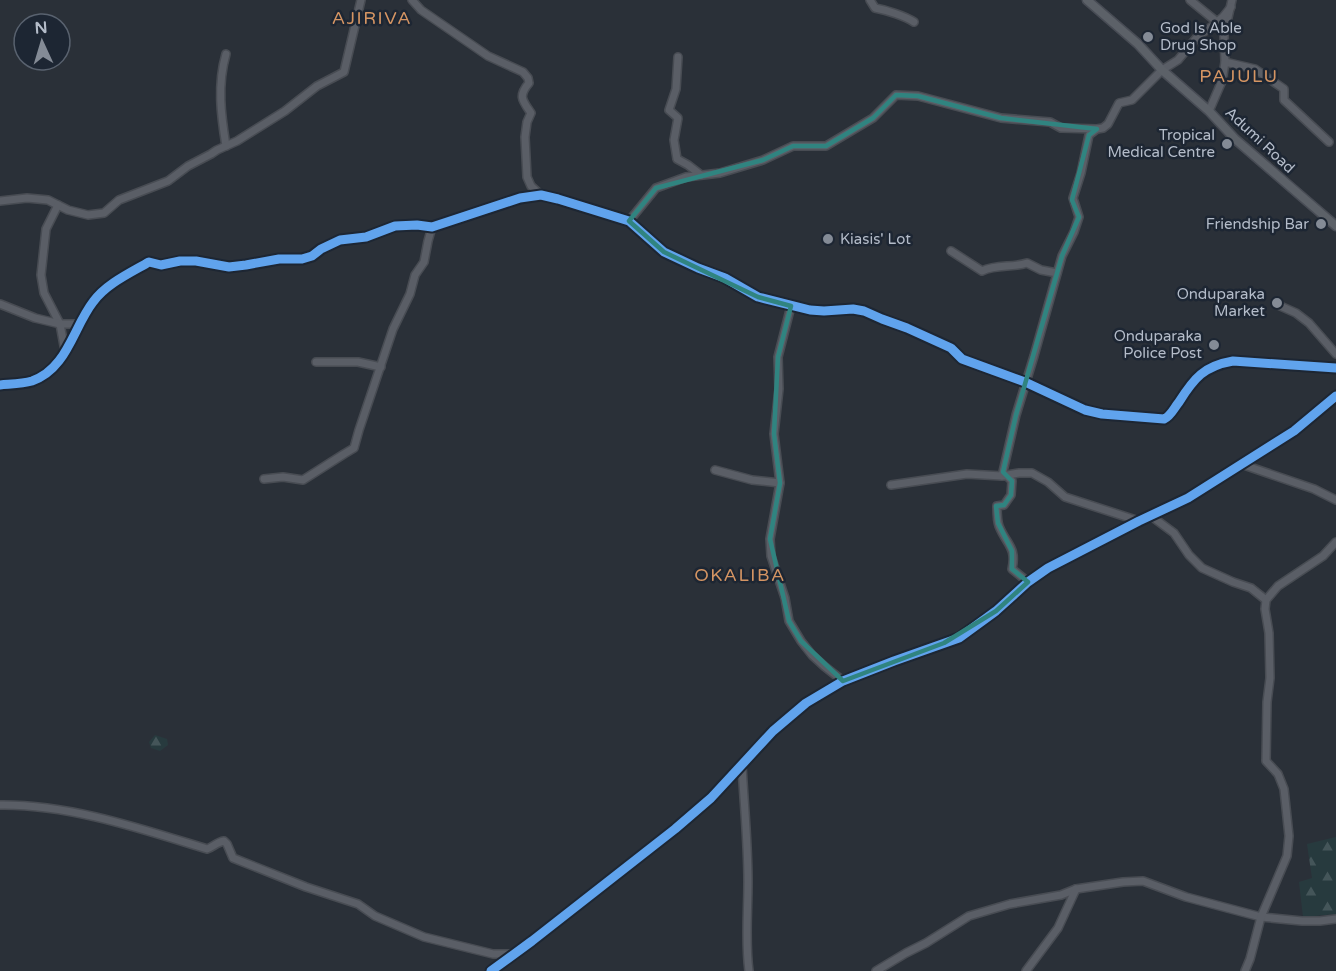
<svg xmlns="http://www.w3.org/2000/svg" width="1336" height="971" viewBox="0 0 1336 971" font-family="'Varela Round',sans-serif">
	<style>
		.forest { fill: url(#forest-firs) }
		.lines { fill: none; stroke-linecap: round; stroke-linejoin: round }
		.minor-casing { stroke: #484c53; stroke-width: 10 }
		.major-casing { stroke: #484c55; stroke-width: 11 }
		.minor { stroke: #5a5e66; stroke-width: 7 }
		.major { stroke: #5c6168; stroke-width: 8 }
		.cycleway-casing { stroke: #1d2633; stroke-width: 13 }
		.cycleway { stroke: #60a3ed; stroke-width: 9 }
		.marked { fill: none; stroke: #308480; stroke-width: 4.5; stroke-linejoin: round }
		.poi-dot { fill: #848b96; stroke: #1d2633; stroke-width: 2 }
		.labels { text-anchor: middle; stroke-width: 5; stroke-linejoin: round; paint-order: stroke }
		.poi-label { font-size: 15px; fill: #b4bcc9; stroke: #1d2633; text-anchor: end }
		.street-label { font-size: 15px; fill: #b4bcc9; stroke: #1d2633 }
		.quarter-label { font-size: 18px; letter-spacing: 1.5px; fill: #d59563; stroke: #1d2633 }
	</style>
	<defs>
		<pattern id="forest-firs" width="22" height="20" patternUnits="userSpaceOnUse" patternTransform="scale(1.5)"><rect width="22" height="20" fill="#273a3e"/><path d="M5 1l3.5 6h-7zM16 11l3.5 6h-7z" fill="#445559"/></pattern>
	</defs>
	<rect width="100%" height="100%" fill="#2a3038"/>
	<g class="forest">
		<path d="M 155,735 L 167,739 L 168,745 L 160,751 L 151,748 L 149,742 Z"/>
		<path d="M 1336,837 L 1336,914 L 1303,917 L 1299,882 L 1312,878 L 1307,844 Z"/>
	</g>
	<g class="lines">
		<defs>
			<g id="minor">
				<path d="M 412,0 L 421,10 L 488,56 L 523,72 L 528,78 L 529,83 C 518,96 522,100 531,113 L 527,122 L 525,137 L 527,177 L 531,186 L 541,195"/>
				<path d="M 870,0 L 875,8 C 886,10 905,16 914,22"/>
				<path d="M 1190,0 L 1217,22 L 1224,35"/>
				<path d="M 678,57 L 676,89 L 669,110 L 678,118 L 674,140 L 677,159 L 688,165 L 701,175"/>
				<path d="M 1225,62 L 1255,69 L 1284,89 L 1284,100 L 1329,142"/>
				<path d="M 1209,111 L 1222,81 L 1225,62 L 1224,35 L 1232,0"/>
				<path d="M 226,146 C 221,115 217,85 226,54"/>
				<path d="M 0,201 L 27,198 L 48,200 L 68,210 L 88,215 L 104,213 L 119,200 L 168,181 L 188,166 L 211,154 L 217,150 L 237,141 L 285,111 L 317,86 L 344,72 L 361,0"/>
				<path d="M 58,205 L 46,229 L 41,275 L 44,293 L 60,324 L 65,351"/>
				<path d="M 629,221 L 656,188 L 686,177 L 720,173 L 763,160 L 793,146 L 826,146 L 873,118 L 896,95 L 918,96 L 1001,118 L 1050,122 L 1061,128 L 1097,129"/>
				<path d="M 951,251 L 982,271 C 997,264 1012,268 1027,263 L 1041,270 L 1057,273"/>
				<path d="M 0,304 L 35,318 L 60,324 L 80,324"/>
				<path d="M 1278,305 L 1296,313 L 1309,323 L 1336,354"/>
				<path d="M 791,306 L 778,357 L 779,389 L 774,434 L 780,483 L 770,539 L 771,556 L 785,598 L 789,621 L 801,641 L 812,655 L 824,666 L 843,681"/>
				<path d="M 316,362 L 358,362 L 381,367"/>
				<path d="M 0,385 C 10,384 22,384 32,381 C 67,369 73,328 93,302 C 106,284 130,273 149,262 L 161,265 L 180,261 L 196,261 L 229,267 L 246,265 L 279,259 L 302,259 L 312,256 L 321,249 L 340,240 L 366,237 L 395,226 L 417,225 L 432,227 L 520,198 L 541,195 L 558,199 L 629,221 L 664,252 L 698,268 L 725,278 L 758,297 L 810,310 L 824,311 L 853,309 L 864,311 L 882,319 L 907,328 L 951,348 L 962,359 L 1025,382 L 1085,410 L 1102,414 L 1164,419 C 1171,416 1174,408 1179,402 C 1194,378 1204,366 1233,361 L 1336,368"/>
				<path d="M 1241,464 L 1314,489 L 1336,500"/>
				<path d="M 715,470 L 752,480 L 780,483"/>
				<path d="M 1002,476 L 1016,415 L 1034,356 L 1062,256 L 1074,232 L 1079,217 L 1073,198 L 1081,173 L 1089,135 L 1097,129 L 1103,128 L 1108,124 L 1119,103 L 1132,100 L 1162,70 L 1178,60 L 1198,36 L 1211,27 L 1223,17 L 1231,7"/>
				<path d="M 1005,476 L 1007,476 L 1012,481 L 1011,495 L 1004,505 L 997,506 C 997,513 997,520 999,526 C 1006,544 1017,547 1012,569 L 1028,582"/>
				<path d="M 264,479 L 283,477 L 303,480 L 344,454 L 354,448 L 359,430 L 393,329 L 410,294 L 415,275 L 424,262 L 428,241 L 432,227"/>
				<path d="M 891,485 L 967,474 L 1002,476 L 1019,473 L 1032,473 L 1048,482 L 1065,497 L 1139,521"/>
				<path d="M 1151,516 L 1174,533 L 1189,555 L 1202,568 L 1233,582 L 1251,588 L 1266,600"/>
				<path d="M 742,765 C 744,804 748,843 748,882 C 748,912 745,942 749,971"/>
				<path d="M 0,805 C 69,804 142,829 207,849 C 213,847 217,842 224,841 L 227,844 L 233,858 L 306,887 L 358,904 L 375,916 L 424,937 L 493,954 L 512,954"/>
				<path d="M 491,971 L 532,941 L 675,829 L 711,798 L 773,731 L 806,703 L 843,681 L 894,661 L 959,638 L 996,611 L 1028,582 L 1048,568 L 1139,521 L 1188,498 L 1294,431 L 1336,396"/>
				<path d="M 876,971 L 906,953 L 926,943 L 969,916 L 1010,904 L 1061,895 L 1076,889 L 1123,882 L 1143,881 L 1186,897 L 1261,917 L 1302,921 L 1320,921 L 1336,919"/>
				<path d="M 1026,971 L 1058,928 L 1076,889"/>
				<path d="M 1245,971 L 1250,959 L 1261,917 L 1287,856 L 1289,836 L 1284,789 L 1278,774 L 1266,761 L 1267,702 L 1270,678 L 1269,633 L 1265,609 L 1266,600 L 1278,586 L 1323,556 L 1336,542"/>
			</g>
			<path id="major" d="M 1087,0 L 1138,44 L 1162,70 L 1209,111 L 1235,139 L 1336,226"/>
		</defs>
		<use href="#minor" class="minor-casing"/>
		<use href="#major" class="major-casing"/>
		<use href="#minor" class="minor"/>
		<use href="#major" class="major"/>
		<defs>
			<g id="cycleway">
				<path d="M 0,385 C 10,384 22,384 32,381 C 67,369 73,328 93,302 C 106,284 130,273 149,262 L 161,265 L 180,261 L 196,261 L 229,267 L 246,265 L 279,259 L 302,259 L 312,256 L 321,249 L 340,240 L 366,237 L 395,226 L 417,225 L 432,227 L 520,198 L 541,195 L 558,199 L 629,221 L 664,252 L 698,268 L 725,278 L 758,297 L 810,310 L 824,311 L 853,309 L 864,311 L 882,319 L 907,328 L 951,348 L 962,359 L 1025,382 L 1085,410 L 1102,414 L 1164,419 C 1171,416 1174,408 1179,402 C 1194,378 1204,366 1233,361 L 1336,368"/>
				<path d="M 491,971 L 532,941 L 675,829 L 711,798 L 773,731 L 806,703 L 843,681 L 894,661 L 959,638 L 996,611 L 1028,582 L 1048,568 L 1139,521 L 1188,498 L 1294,431 L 1336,396"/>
			</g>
		</defs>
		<use href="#cycleway" class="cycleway-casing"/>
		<use href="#cycleway" class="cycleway"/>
	</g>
	<path class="marked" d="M 896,95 L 918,96 L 1001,118 L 1097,129 L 1089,135 L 1072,200 L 1079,217 L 1062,256 L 1016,415 L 1003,472 L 1012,481 L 1011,495 L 1004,505 L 996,506 L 998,523 L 1012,551 L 1012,569 L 1028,582 L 996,611 L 944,643 L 843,681 L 801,641 L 789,621 L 770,539 L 780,483 L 774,434 L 778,357 L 791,306 L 758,297 L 664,252 L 629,221 L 656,188 L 763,160 L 793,146 L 826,146 L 873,118 Z"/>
	<g class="poi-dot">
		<circle cx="1148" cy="37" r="6"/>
		<circle cx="1227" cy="144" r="6"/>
		<circle cx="1321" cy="224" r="6"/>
		<circle cx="828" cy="239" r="6"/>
		<circle cx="1277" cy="303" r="6"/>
		<circle cx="1214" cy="345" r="6"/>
	</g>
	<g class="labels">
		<g class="poi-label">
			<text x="1160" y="33" text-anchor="start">God Is Able<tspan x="1160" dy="17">Drug Shop</tspan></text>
			<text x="1215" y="140">Tropical<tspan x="1215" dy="17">Medical Centre</tspan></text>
			<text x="1309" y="229">Friendship Bar</text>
			<text x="840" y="244" text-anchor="start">Kiasis' Lot</text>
			<text x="1265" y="299">Onduparaka<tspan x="1265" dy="17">Market</tspan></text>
			<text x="1202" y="341">Onduparaka<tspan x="1202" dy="17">Police Post</tspan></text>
		</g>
		<g class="street-label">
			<text transform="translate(1260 140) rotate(43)" y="5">Adumi Road</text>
		</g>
		<g class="quarter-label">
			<text x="372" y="24">AJIRIVA</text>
			<text x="1239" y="82">PAJULU</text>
			<text x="740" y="581">OKALIBA</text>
		</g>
	</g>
	<g transform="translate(42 42) rotate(356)"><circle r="28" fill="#1d2633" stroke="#59626f" stroke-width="1.5"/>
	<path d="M0-4.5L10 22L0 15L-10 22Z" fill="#848b96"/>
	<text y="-9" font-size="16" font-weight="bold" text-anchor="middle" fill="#b4bcc9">N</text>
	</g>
</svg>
